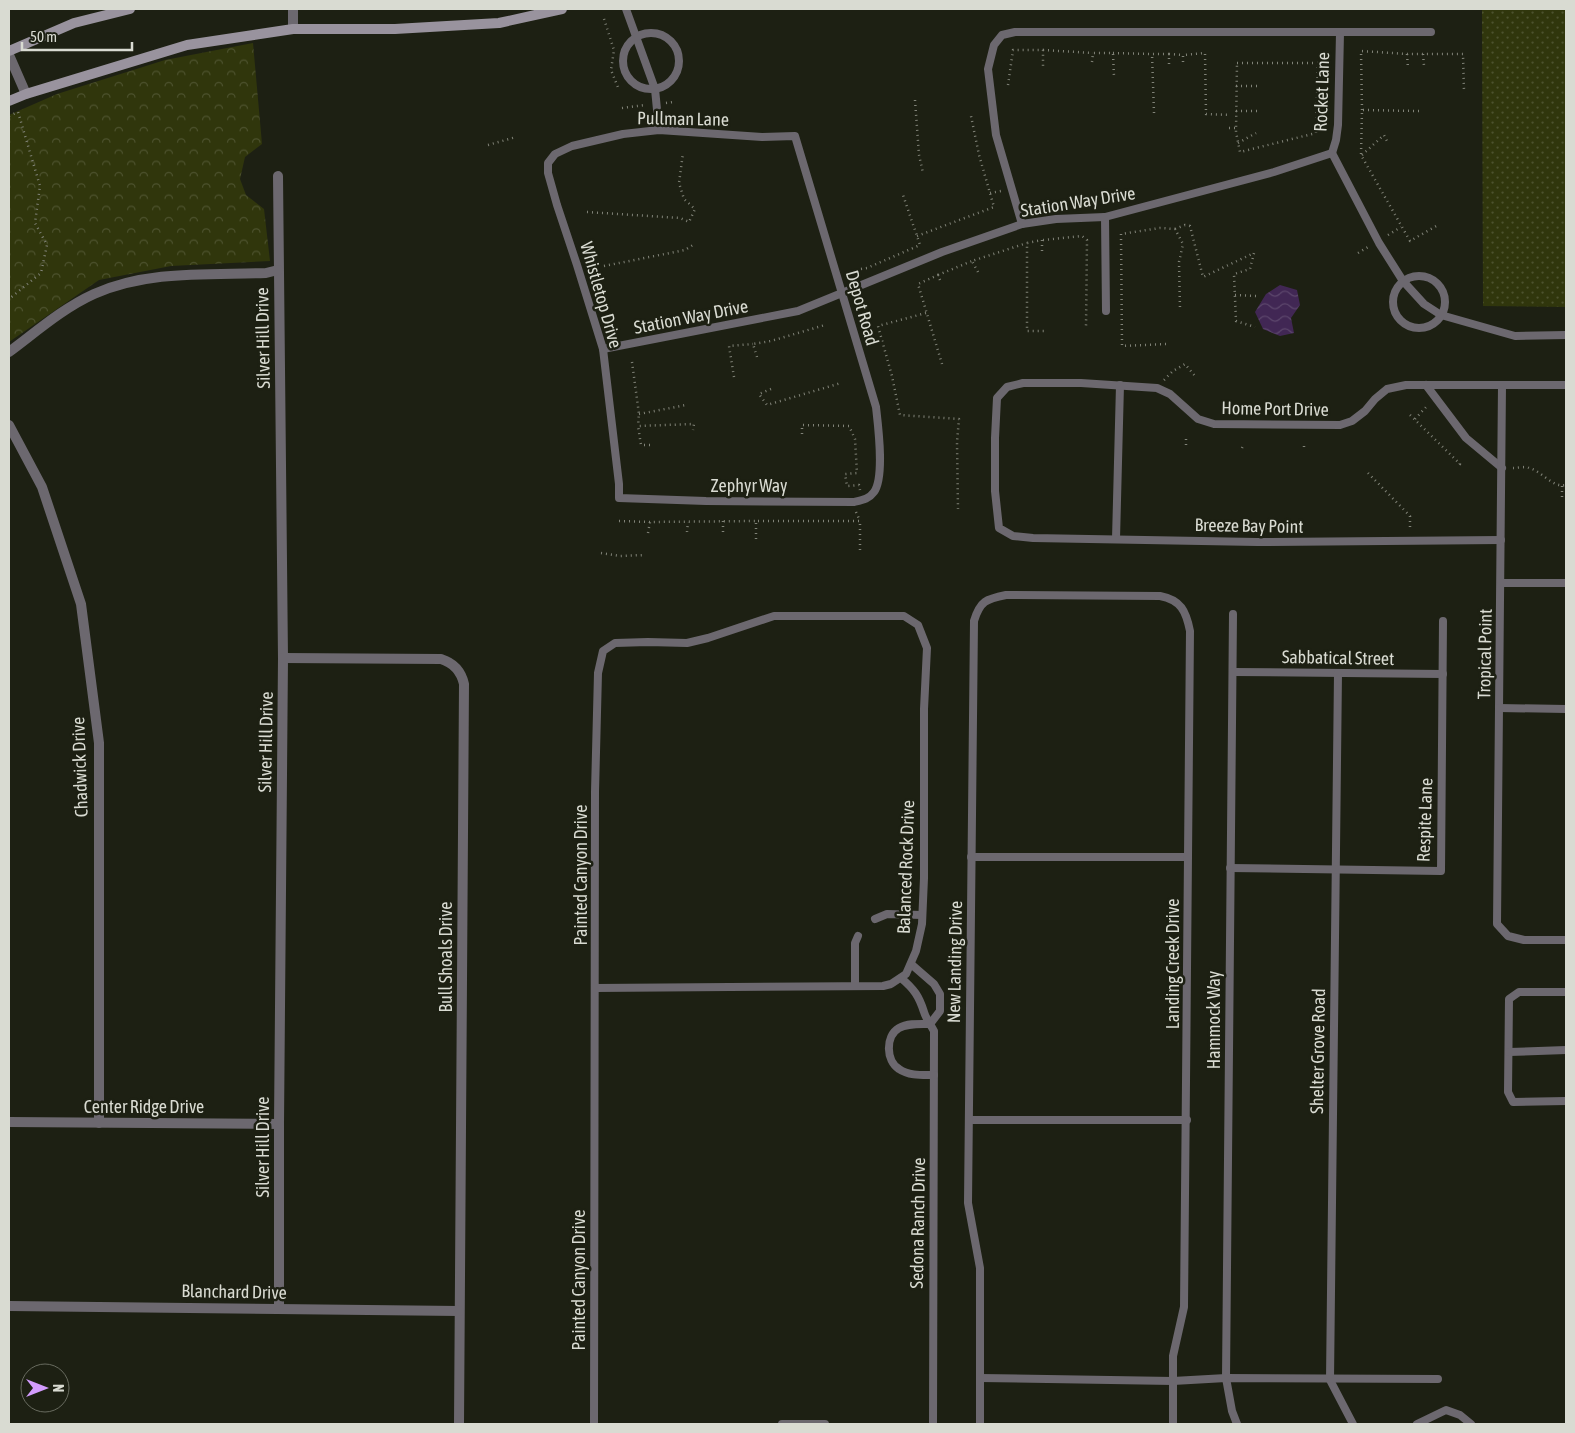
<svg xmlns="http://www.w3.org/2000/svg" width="1575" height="1433" viewBox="0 0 1575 1433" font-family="'Asap Condensed',sans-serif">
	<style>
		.grass { fill: url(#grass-dots) }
		.park { fill: url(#park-crowns) }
		.water { fill: url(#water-waves) }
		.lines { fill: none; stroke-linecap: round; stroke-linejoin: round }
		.path { stroke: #818378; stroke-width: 2.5; stroke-dasharray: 1 4; stroke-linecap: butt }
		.service { stroke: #6c686f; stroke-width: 8 }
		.minor { stroke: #6c686f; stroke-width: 10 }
		.secondary { stroke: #99939e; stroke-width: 10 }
		.labels { text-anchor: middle; stroke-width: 5; stroke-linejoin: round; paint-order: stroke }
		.street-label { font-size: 18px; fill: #d9dbd2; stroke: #1d2013 }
	</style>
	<defs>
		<pattern id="grass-dots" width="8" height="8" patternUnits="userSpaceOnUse" patternTransform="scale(1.25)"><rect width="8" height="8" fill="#30360c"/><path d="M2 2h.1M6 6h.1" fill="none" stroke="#4d522e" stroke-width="1.8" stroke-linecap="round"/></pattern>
		<pattern id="park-crowns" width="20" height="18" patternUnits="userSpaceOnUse" patternTransform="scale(1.25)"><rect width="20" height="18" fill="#30360c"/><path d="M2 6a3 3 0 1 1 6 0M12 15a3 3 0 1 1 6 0" fill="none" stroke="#4d522e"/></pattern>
		<pattern id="water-waves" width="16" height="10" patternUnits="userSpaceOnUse" patternTransform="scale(1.25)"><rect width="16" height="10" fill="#412754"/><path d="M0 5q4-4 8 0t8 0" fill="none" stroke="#5c466c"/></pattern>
	</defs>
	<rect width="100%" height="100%" fill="#1d2013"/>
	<path class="grass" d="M 1482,9 L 1566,9 L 1566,307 L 1483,306 Z"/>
	<path class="park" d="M 253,43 L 262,144 L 245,157 L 240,179 L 246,195 L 264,209 L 270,261 L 171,266 L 99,280 L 9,342 L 9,115 L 57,94 L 165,60 Z"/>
	<path class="water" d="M 1280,285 L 1297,290 L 1300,305 L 1291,318 L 1294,333 L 1280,336 L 1263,329 L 1255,312 L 1266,294 Z"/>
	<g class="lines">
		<g class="path">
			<path d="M 604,19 L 614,50 L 611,70 L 619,90"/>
			<path d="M 1043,50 L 1093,53"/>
			<path d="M 1113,53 L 1152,54"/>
			<path d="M 1169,54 L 1183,55"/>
			<path d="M 1407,54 L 1408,68"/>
			<path d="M 1423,54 L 1424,66"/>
			<path d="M 1092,62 L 1093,53 L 1113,53 L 1114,77"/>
			<path d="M 1183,62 L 1183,55 L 1205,53 L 1206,114 L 1230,115"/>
			<path d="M 1237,63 L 1318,63 L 1316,133 L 1240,152 L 1236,132 Z"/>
			<path d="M 1008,85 L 1013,50 L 1043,50 L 1043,69"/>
			<path d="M 1236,86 L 1257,86"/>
			<path d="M 915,100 L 919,155 L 923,173"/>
			<path d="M 666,103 L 673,102"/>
			<path d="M 622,108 L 645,105"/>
			<path d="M 1362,110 L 1361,51 L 1407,54 L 1463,54 L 1464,91"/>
			<path d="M 1236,111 L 1257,111"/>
			<path d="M 1419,111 L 1362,110 L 1361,155 L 1410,241 L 1438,225"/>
			<path d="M 1154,113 L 1152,54 L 1169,54 L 1169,65"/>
			<path d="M 9,116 L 18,112 L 40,186 L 35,223 L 47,245 L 41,273 L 9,299"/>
			<path d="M 1229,128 L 1236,128"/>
			<path d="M 1238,143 L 1256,133"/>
			<path d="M 488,145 L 516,137"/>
			<path d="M 1362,155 L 1384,135 L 1387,141"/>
			<path d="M 990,193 L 1001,191"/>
			<path d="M 587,212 L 680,218 L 689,222 L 695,209 L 684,199 L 679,183 L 683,153"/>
			<path d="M 1175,229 L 1185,225 L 1190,226 L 1203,277 L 1254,253 L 1250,269 L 1234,274 L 1236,321 L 1255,327"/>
			<path d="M 1388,235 L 1401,227"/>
			<path d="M 917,236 L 994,207 L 979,155 L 971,116"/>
			<path d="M 1043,240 L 1082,236 L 1087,240 L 1086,328"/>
			<path d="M 1042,251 L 1042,240 L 1027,243 L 1027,331 L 1047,331"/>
			<path d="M 1358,253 L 1368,247"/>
			<path d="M 604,266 L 685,250 L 693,245"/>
			<path d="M 861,269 L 867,268 L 920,245 L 902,192"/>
			<path d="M 978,272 L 972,261 L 1027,243"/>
			<path d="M 938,275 L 972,261"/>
			<path d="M 940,280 L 938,275 L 918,284 L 942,364"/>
			<path d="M 1235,295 L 1256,296"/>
			<path d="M 926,313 L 878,326 L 892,376 L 900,415 L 959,419 L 957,442 L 958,509"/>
			<path d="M 1166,344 L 1122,346 L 1121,234 L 1160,228 L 1175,229 L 1183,244 L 1179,262 L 1180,309"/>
			<path d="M 757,357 L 753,344 L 771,341 L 825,325"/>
			<path d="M 632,362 L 639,414 L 638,426"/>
			<path d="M 734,377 L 729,346 L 753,344"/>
			<path d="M 1164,380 L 1173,371 L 1185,364 L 1195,376"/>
			<path d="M 771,389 L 759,394 L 767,405 L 841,383"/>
			<path d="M 639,414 L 686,405"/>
			<path d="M 1410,415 L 1460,464 L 1458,466"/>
			<path d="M 1415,419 L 1428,405"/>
			<path d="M 802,434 L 802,425 L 849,426 L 855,439 L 857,473 L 845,474 L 847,486 L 859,485 L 860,490"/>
			<path d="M 1186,439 L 1186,448"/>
			<path d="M 650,445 L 641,445 L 638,426 L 694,424 L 693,430"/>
			<path d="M 1304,446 L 1304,449"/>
			<path d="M 1242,448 L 1243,446"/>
			<path d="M 1513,468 C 1518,468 1525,466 1529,468 C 1542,471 1552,488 1566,485"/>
			<path d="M 1368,473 L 1410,516 L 1410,529"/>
			<path d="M 1562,486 L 1562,499"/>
			<path d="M 856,512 L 860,521"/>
			<path d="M 619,521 L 650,522"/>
			<path d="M 687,532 L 688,522"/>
			<path d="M 723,532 L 723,521"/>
			<path d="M 648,533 L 650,522 L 756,521"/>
			<path d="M 756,539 L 756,521 L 860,521 L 860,552"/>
			<path d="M 601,553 L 620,556 L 645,555"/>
		</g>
		<g class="service">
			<path d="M 626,9 L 655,89 L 659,130"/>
			<circle cx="651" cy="61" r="28"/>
			<path d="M 659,130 L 762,137 L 795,136 L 876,407 C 878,425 885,477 874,492 C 869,499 863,500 854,502 L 706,501 L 619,498 L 619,484 L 603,349 L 577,265 L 557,205 L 548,173 L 548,163 L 555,154 L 572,146 L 623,134 Z"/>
			<path d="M 1332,153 L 1379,243 L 1403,281 L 1424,304 L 1441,315 L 1515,336 L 1566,335"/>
			<path d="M 1332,153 L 1336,140 L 1338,125 L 1340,33"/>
			<path d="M 1105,217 L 1106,311"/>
			<path d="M 1022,224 L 996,135 L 988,69 L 994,45 L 1002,35 L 1015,32 L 1431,32"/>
			<circle cx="1419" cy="302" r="26"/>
			<path d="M 603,349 L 798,311 L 942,252 L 1022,224 L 1056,219 L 1105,217 L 1274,172 L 1332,153"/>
			<path d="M 1426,385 L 1466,438 L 1502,468"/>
			<path d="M 1502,385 L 1497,924 L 1508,936 L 1524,940 L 1566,940"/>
			<path d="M 1116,539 L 1120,385"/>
			<path d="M 1501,540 L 1257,542 L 1033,538 L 1013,536 L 999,528 L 995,491 L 995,438 L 997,398 L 1007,387 L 1023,383 L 1081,383 L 1157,388 L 1170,394 L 1198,419 L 1214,424 L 1340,425 L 1352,421 L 1365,411 L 1375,399 L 1387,389 L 1406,385 L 1566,385"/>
			<path d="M 1501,583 L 1566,583"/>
			<path d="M 1233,614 L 1226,1378 L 1232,1411 L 1237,1424"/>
			<path d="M 1233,672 L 1443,674"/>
			<path d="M 1338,673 L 1330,1380 L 1353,1424"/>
			<path d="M 1499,708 L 1566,709"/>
			<path d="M 971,857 L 1188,857"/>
			<path d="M 1230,868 L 1441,871 L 1443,621"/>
			<path d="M 875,919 L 887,914 L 922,915"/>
			<path d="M 911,964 L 934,984 L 940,994 L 940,1011 L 930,1024"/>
			<path d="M 901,978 C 914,989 919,996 924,1012 C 926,1019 931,1025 934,1031 L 933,1424"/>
			<path d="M 855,986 L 855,943 L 858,936"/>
			<path d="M 1566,992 L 1519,992 L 1509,999 L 1508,1092 L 1513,1102 L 1566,1101"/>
			<path d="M 930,1024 C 920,1024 908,1023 899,1028 C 885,1036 886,1061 899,1069 C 909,1076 922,1075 934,1075"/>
			<path d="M 1509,1052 L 1566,1050"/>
			<path d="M 969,1120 L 1187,1120"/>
			<path d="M 980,1378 L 1173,1381 L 1226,1378 L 1438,1379"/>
			<path d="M 594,1424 L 595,792 L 598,673 L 603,651 L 615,643 L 648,642 L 687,643 L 708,638 L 774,616 L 904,616 L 918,625 L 927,648 L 924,709 L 924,878 L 922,924 L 916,951 L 906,974 L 891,984 L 883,986 L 595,988"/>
			<path d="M 782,1424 L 825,1424"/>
			<path d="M 980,1424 L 980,1268 L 968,1203 L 974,621 C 980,601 986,599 1006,595 L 1160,596 C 1181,600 1186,611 1190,631 L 1184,1307 L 1173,1356 L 1173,1424"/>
			<path d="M 1417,1424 L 1446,1410 L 1460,1415 L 1471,1424"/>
		</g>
		<g class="minor">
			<path d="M 293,29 L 293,9"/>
			<path d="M 9,55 L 26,94"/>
			<path d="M 278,176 L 283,658 L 279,1124 L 279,1309"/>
			<path d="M 9,352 C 36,332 63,308 94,294 C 147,270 209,275 266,273 L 278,270"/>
			<path d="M 9,425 L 42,487 L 81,604 L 99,743 L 99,1123"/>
			<path d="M 283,658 L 441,659 C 454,663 461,671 464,684 L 459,1424"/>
			<path d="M 9,1122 L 279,1124"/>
			<path d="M 9,1306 L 459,1311"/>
		</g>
		<g class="secondary">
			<path d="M 9,51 L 74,23 L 130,9"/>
			<path d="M 9,101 L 26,94 L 187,45 L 293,29 L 395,29 L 499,23 L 562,9"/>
		</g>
	</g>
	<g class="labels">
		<g class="street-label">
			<text transform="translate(1322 92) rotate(-88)" y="6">Rocket Lane</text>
			<text transform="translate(683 119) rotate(1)" y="6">Pullman Lane</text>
			<text transform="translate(1078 202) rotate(-9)" y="6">Station Way Drive</text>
			<text transform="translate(601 295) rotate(74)" y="6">Whistletop Drive</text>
			<text transform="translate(862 308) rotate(74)" y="6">Depot Road</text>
			<text transform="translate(691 317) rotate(-11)" y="6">Station Way Drive</text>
			<text transform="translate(263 338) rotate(-91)" y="6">Silver Hill Drive</text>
			<text transform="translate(1275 409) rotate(1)" y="6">Home Port Drive</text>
			<text x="749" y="492">Zephyr Way</text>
			<text transform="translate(1249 526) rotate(1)" y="6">Breeze Bay Point</text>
			<text transform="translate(1485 654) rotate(-89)" y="6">Tropical Point</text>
			<text transform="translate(1338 658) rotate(1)" y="6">Sabbatical Street</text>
			<text transform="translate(266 742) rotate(-89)" y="6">Silver Hill Drive</text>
			<text transform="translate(80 767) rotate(-92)" y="6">Chadwick Drive</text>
			<text transform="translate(1425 820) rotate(-88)" y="6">Respite Lane</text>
			<text transform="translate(906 867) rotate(-88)" y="6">Balanced Rock Drive</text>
			<text transform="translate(581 875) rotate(-90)" y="6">Painted Canyon Drive</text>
			<text transform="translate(446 957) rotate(-90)" y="6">Bull Shoals Drive</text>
			<text transform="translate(955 962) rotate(-89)" y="6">New Landing Drive</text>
			<text transform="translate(1173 964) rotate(-90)" y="6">Landing Creek Drive</text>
			<text transform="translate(1214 1020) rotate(-90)" y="6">Hammock Way</text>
			<text transform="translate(1318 1051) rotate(-89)" y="6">Shelter Grove Road</text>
			<text x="144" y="1113">Center Ridge Drive</text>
			<text transform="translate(263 1147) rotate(-90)" y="6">Silver Hill Drive</text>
			<text transform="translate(918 1223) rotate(-89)" y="6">Sedona Ranch Drive</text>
			<text transform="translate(579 1280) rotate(-90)" y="6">Painted Canyon Drive</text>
			<text transform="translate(234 1292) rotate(1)" y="6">Blanchard Drive</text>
		</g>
	</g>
	<rect width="1575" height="1433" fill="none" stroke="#d9dbd2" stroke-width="20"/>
	<g transform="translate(45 1388) rotate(90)"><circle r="24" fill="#1d2013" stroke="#686b5f"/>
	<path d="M0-4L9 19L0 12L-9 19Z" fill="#d39cfd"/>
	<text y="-8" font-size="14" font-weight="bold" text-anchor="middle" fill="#d9dbd2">N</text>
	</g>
	<path d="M22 42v8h110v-8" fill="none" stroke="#d9dbd2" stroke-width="2.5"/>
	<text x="30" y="42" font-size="15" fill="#d9dbd2" stroke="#1d2013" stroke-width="4" paint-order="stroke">50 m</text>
</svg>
